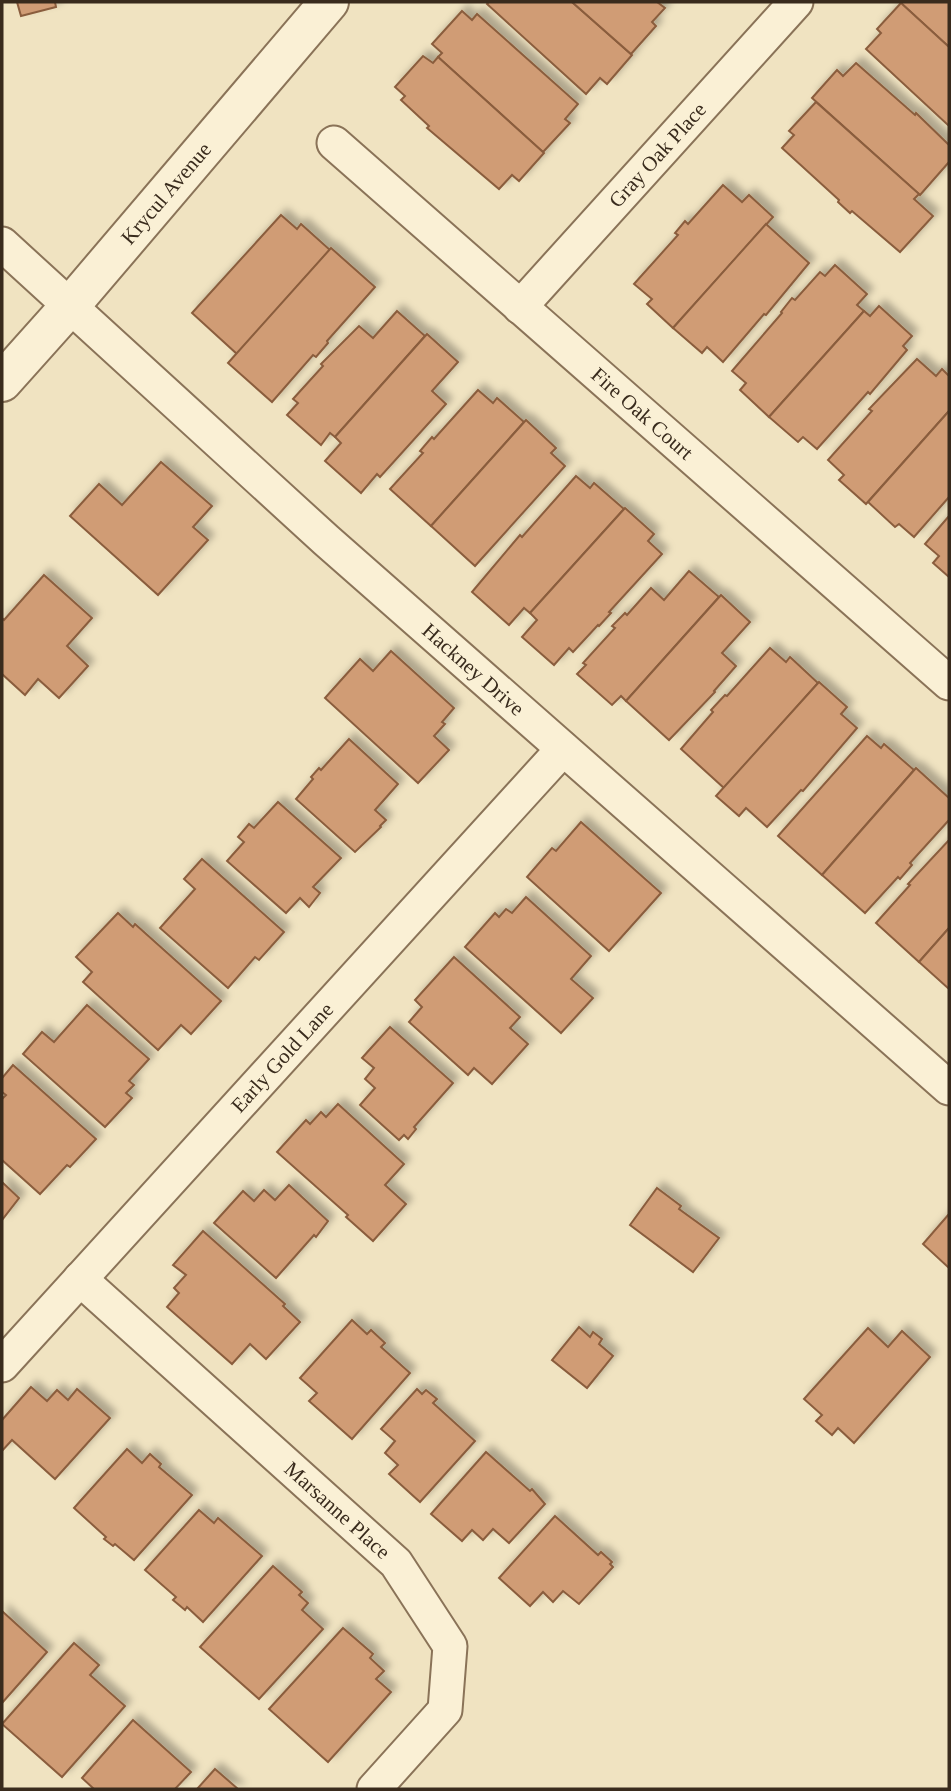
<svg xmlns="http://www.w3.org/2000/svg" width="951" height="1791" viewBox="0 0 951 1791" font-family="'Times New Roman',serif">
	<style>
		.building { fill: #d09c75; stroke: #8a5d3d; stroke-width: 2; filter: url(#shadow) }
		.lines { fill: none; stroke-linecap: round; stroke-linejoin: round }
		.minor-casing { stroke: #8a7358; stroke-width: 37 }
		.tertiary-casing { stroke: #8a7358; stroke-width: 42 }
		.minor { stroke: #faf0d5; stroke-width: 33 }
		.tertiary { stroke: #faf0d5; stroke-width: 38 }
		.labels { text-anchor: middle; stroke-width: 6; stroke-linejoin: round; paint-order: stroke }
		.street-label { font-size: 21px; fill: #392b1d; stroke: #f7edd1 }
	</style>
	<defs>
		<filter id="shadow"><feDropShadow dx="6" dy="-6" stdDeviation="3.5" flood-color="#0004"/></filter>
	</defs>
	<rect width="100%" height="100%" fill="#f0e3c1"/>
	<g class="building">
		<path d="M 17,2 L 55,2 L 56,7 L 21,16 Z"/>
		<path d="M 489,2 L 572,2 L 632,55 L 607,84 L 600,78 L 586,94 L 487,4 Z"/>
		<path d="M 572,2 L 657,2 L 665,8 L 652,22 L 656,26 L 631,54 Z"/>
		<path d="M 899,2 L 949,2 L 949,47 L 901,3 Z"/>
		<path d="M 901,3 L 949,47 L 949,126 L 866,49 L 881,33 L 877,29 Z"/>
		<path d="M 462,11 L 472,20 L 477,14 L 578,104 L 565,119 L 570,123 L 543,152 L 438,57 L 442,53 L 432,44 Z"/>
		<path d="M 423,56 L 433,63 L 438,57 L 544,153 L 519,181 L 512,175 L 499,189 L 427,128 L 429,126 L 401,100 L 405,96 L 395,87 Z"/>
		<path d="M 856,63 L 915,115 L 916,113 L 949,145 L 949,162 L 920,195 L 812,98 L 837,70 L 843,76 Z"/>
		<path d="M 816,102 L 919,194 L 914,199 L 933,216 L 900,252 L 852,211 L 850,213 L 838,202 L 839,200 L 782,148 L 794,135 L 789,131 Z"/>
		<path d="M 723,185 L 742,202 L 749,195 L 773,217 L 673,328 L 647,304 L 652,299 L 634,284 L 678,235 L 675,233 L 685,221 L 688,224 Z"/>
		<path d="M 281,215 L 297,229 L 301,224 L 330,250 L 237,354 L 192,313 Z"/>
		<path d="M 766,224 L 809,263 L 766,315 L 764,314 L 723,362 L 707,347 L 702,353 L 673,328 Z"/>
		<path d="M 331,248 L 375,287 L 327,341 L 328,343 L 316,357 L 313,355 L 272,402 L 228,363 Z"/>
		<path d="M 835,265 L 867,294 L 857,305 L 864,311 L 769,417 L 740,390 L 746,383 L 732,371 L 782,313 L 781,312 L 792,298 L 795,300 L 820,272 L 825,276 Z"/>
		<path d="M 879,306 L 912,336 L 903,346 L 907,350 L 870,394 L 868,392 L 817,449 L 803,437 L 798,442 L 769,417 L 864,311 L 870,316 Z"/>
		<path d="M 397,311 L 425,336 L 335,437 L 330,433 L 321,445 L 287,415 L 298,403 L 293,399 L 323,366 L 321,364 L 359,326 L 373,338 Z"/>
		<path d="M 427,334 L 458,362 L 432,391 L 446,404 L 380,477 L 377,474 L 361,493 L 325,461 L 341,443 L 335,437 Z"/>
		<path d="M 917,359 L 936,376 L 942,369 L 949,376 L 949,411 L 866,504 L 839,480 L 844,475 L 828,460 L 872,411 L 869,409 Z"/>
		<path d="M 478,390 L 493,403 L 497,398 L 524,422 L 431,526 L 390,489 L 423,453 L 420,451 L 432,437 L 434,439 Z"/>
		<path d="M 949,411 L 949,497 L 914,537 L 899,524 L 895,527 L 868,502 Z"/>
		<path d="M 526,420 L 556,448 L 551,453 L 565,466 L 475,566 L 431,526 Z"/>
		<path d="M 161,462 L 212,506 L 193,527 L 208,540 L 158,595 L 70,516 L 99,484 L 122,505 Z"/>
		<path d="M 576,476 L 590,488 L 594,483 L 624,509 L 530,613 L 524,608 L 509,625 L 472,592 L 520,535 L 522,537 Z"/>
		<path d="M 625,508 L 654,534 L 648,541 L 662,554 L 609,612 L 611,613 L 599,626 L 598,625 L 573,652 L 569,648 L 554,665 L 522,637 L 537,620 L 530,613 Z"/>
		<path d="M 949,516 L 949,577 L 933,563 L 939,556 L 925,544 Z"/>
		<path d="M 689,571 L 719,597 L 626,701 L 621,696 L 612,705 L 577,674 L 586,665 L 583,663 L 615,628 L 612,626 L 625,613 L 627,615 L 651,588 L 664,600 Z"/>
		<path d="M 44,575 L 92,618 L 67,646 L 88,666 L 59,698 L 38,679 L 25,695 L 2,674 L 2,618 L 4,620 Z"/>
		<path d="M 721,595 L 750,622 L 722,653 L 736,666 L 714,691 L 715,692 L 669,740 L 626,701 Z"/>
		<path d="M 770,648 L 786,662 L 790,657 L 818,683 L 724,788 L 681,749 L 713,712 L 711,710 L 725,695 L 727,696 Z"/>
		<path d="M 391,651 L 454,708 L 442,722 L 445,724 L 434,736 L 449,750 L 418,783 L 325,698 L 360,659 L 373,671 Z"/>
		<path d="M 819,682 L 847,707 L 841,714 L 857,728 L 803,791 L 801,790 L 767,827 L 746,808 L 739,816 L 716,796 Z"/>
		<path d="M 867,736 L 881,748 L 884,744 L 914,770 L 822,875 L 778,836 Z"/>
		<path d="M 349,739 L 398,784 L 375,810 L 386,820 L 380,826 L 381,827 L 355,852 L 296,799 L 313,779 L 311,777 L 319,768 L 321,770 Z"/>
		<path d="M 916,768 L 949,798 L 949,820 L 910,863 L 912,865 L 900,879 L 898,877 L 865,913 L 822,875 Z"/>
		<path d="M 278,802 L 341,858 L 313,887 L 320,893 L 309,907 L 300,898 L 286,913 L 227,861 L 244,842 L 238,837 L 249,824 L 254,828 Z"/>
		<path d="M 581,822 L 661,893 L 609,951 L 527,877 L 552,848 L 556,851 Z"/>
		<path d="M 949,840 L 949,928 L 919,962 L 876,923 L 910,885 L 908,884 Z"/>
		<path d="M 202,859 L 284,932 L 259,960 L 255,957 L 228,988 L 160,928 L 195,889 L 184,879 Z"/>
		<path d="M 526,897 L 591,956 L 571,979 L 593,998 L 561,1033 L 465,947 L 495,913 L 499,917 L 506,909 L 512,913 Z"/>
		<path d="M 118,913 L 133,927 L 135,924 L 221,1001 L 191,1034 L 181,1025 L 158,1050 L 83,982 L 92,972 L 76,957 Z"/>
		<path d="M 949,928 L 949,989 L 919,962 Z"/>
		<path d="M 454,957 L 520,1017 L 510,1028 L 528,1044 L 492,1084 L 474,1068 L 468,1075 L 409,1022 L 422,1007 L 415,1000 Z"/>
		<path d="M 87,1005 L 149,1059 L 129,1081 L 134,1085 L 126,1093 L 132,1098 L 105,1127 L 23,1054 L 42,1032 L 54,1042 Z"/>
		<path d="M 390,1027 L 453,1083 L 414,1127 L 416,1129 L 408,1139 L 404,1135 L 399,1140 L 360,1105 L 375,1088 L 365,1079 L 374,1068 L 362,1058 Z"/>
		<path d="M 13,1065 L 96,1139 L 70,1167 L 67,1165 L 40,1194 L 2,1160 L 2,1099 L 6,1095 L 2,1092 L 2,1078 Z"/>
		<path d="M 338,1104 L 404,1164 L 385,1185 L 406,1204 L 373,1241 L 346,1217 L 348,1215 L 277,1152 L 306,1120 L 310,1124 L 321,1112 L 326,1117 Z"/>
		<path d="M 2,1182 L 19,1198 L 2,1220 Z"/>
		<path d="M 289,1185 L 328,1221 L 316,1237 L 314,1235 L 276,1278 L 214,1223 L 243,1191 L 254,1201 L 264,1190 L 275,1200 Z"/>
		<path d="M 657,1188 L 681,1206 L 679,1209 L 719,1238 L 693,1272 L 630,1225 Z"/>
		<path d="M 949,1214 L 949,1268 L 923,1244 Z"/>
		<path d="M 203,1231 L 285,1304 L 283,1306 L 300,1322 L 266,1359 L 250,1344 L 232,1364 L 167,1307 L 179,1293 L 174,1288 L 186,1275 L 173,1265 Z"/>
		<path d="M 352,1320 L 367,1334 L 371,1330 L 385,1343 L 381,1347 L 410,1373 L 352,1439 L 309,1401 L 317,1393 L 300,1378 Z"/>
		<path d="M 579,1327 L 590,1337 L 593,1332 L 602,1339 L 599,1344 L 613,1356 L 587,1388 L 552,1360 Z"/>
		<path d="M 868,1328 L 888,1347 L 902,1331 L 930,1357 L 854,1443 L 838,1428 L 832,1435 L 816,1421 L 822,1415 L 804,1399 Z"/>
		<path d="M 31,1387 L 47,1401 L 57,1390 L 68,1400 L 77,1389 L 110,1418 L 55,1479 L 12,1440 L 2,1451 L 2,1420 Z"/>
		<path d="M 417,1389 L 422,1394 L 426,1390 L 437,1399 L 433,1403 L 475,1441 L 420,1502 L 389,1474 L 398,1465 L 385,1453 L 395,1441 L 381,1429 Z"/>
		<path d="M 127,1449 L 142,1463 L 150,1454 L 161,1464 L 159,1467 L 192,1495 L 134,1560 L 115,1544 L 113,1546 L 104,1539 L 106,1537 L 74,1508 Z"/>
		<path d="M 486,1452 L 530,1491 L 532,1489 L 545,1504 L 509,1543 L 493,1529 L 483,1540 L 472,1530 L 462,1541 L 431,1514 Z"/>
		<path d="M 199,1510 L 214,1523 L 218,1518 L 262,1556 L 203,1622 L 187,1607 L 185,1610 L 173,1600 L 176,1597 L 145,1570 Z"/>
		<path d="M 555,1516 L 598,1555 L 601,1552 L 612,1562 L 610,1564 L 613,1567 L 579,1604 L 563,1591 L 553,1602 L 543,1592 L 530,1606 L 499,1578 Z"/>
		<path d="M 273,1566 L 302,1592 L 299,1595 L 308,1603 L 302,1610 L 323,1629 L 259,1699 L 200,1647 Z"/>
		<path d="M 2,1611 L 47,1652 L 2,1703 Z"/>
		<path d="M 343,1628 L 373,1654 L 370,1658 L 384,1671 L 376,1679 L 391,1692 L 328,1762 L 269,1709 Z"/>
		<path d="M 74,1643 L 99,1665 L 90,1675 L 125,1706 L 62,1777 L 2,1724 Z"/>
		<path d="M 133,1720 L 191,1772 L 175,1789 L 94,1789 L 82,1778 Z"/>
		<path d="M 215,1769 L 238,1789 L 197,1789 Z"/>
	</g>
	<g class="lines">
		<defs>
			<g id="minor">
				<path id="s1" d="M 334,143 L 949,683"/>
				<path id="s2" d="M 2,244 L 326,540 L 949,1088"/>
				<path id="s3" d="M 520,307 L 796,2"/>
				<path id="s4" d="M 80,1279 L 396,1563 L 450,1646 L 445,1710 L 374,1789"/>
				<path id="s5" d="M 2,1365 L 563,749"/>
			</g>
			<g id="tertiary">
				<path id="s6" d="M 2,382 L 70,306 L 329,2"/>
			</g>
		</defs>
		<use href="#minor" class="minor-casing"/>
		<use href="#tertiary" class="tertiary-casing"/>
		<use href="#minor" class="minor"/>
		<use href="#tertiary" class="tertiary"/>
	</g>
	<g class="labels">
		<g class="street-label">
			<text dy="7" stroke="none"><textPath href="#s3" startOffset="205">Gray Oak Place</textPath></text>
			<text dy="7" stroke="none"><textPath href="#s6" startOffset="250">Krycul Avenue</textPath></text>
			<text dy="7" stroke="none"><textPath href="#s1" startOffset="410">Fire Oak Court</textPath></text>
			<text dy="7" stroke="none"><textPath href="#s2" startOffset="635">Hackney Drive</textPath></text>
			<text dy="7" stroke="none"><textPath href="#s5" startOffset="416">Early Gold Lane</textPath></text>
			<text dy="7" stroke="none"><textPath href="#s4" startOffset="346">Marsanne Place</textPath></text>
		</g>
	</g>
	<rect width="951" height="1791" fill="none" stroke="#392b1d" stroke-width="7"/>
</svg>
